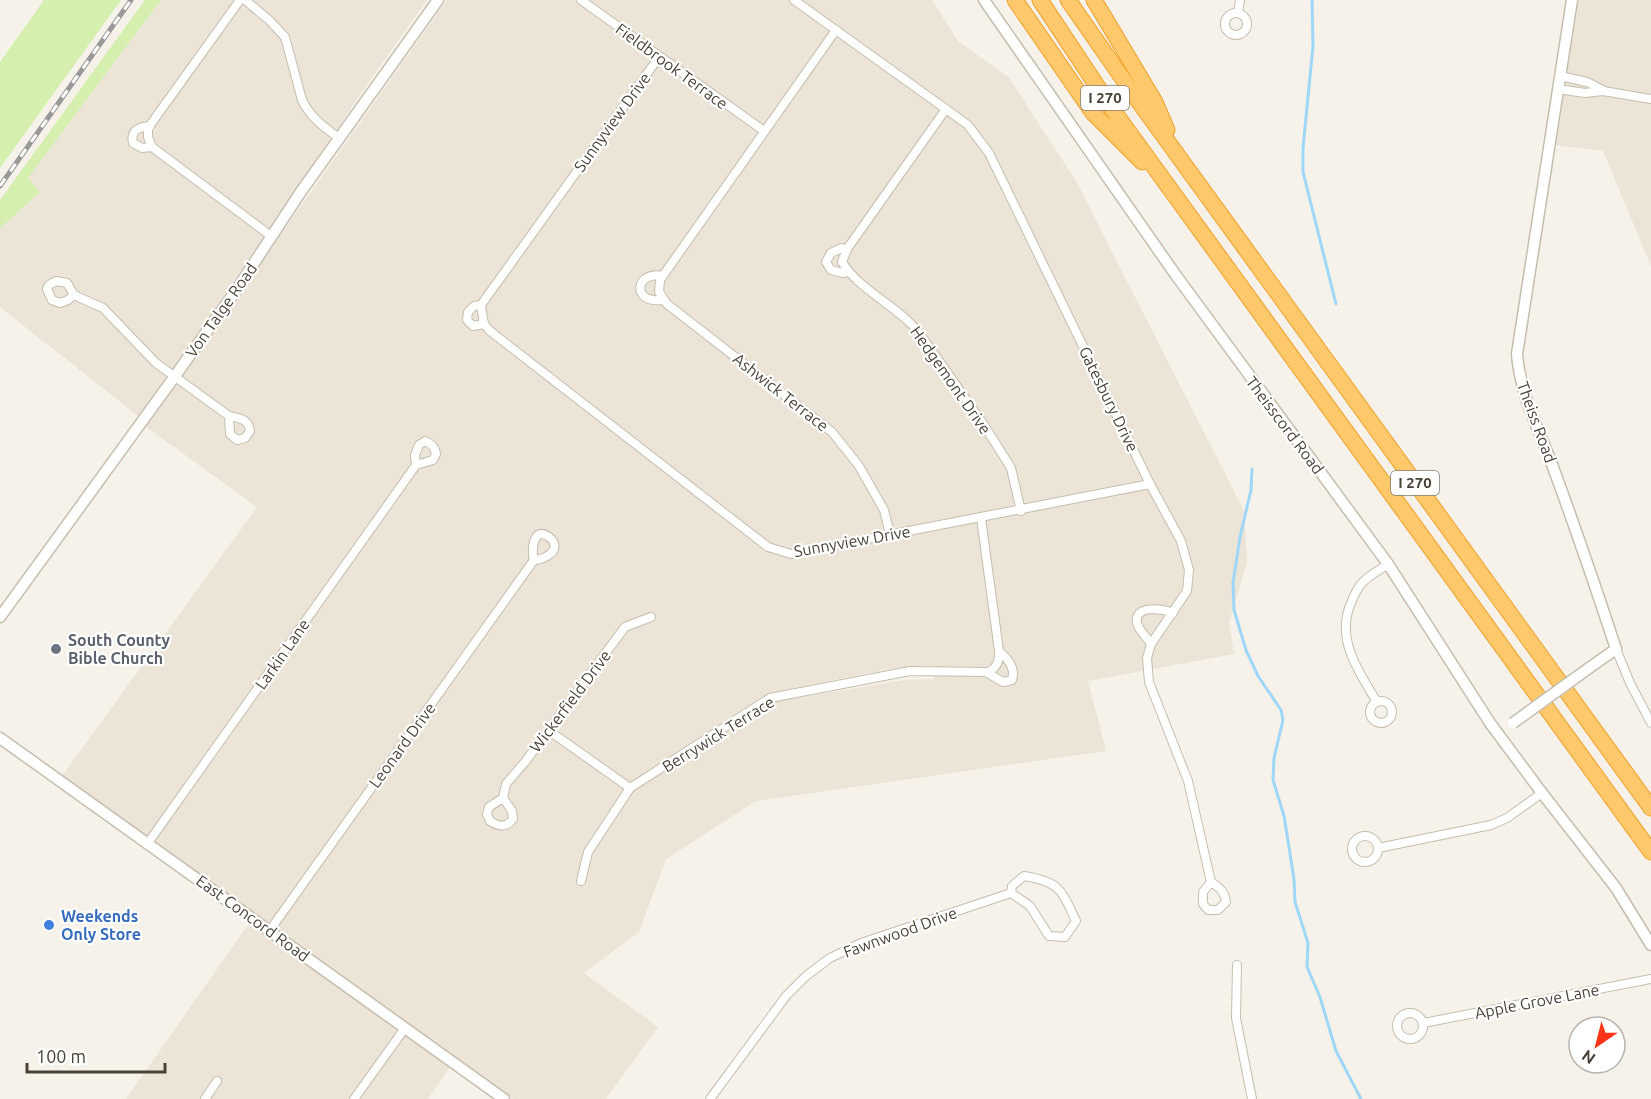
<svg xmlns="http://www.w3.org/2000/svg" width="1651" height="1099" viewBox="0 0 1651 1099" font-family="Ubuntu,sans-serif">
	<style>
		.residential { fill: #ebe4d7; fill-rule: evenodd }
		.green { fill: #d4efae }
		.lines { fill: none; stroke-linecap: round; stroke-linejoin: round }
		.stream { stroke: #9fd7f9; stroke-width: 3 }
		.minor-casing { stroke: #c6bdad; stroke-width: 10 }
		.tertiary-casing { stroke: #c6bdad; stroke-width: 13 }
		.motorway-casing { stroke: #f0a029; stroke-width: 17 }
		.minor { stroke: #fff; stroke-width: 8 }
		.tertiary { stroke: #fff; stroke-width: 10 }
		.motorway { stroke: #ffc96b; stroke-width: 15 }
		.rail-casing { stroke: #999; stroke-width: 5 }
		.rail { stroke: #fff; stroke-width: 3; stroke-dasharray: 9; stroke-linecap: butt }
		.tertiary-bridge-casing { stroke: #c6bdad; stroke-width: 13; stroke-linecap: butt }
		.tertiary-bridge { stroke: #fff; stroke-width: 10 }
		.worship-dot { fill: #6b7280; stroke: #fff; stroke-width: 2 }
		.shop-dot { fill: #3f7fe0; stroke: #fff; stroke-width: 2 }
		.labels { text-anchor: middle; stroke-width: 4.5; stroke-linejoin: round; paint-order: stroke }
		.shield { fill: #fff; stroke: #817b72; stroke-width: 1.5 }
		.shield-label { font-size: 15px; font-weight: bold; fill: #4b4236 }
		.street-label { font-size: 16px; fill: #4b4236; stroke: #fff }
		.worship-label { font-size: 16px; font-weight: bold; fill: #5b616d; stroke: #fff; text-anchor: start }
		.shop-label { font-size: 16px; font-weight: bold; fill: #366cbe; stroke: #fff; text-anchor: start }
	</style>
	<rect width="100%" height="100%" fill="#f6f2e9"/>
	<g class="residential">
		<path d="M 161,0 L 427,0 L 371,79 L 212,313 L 138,416 L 0,307 L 0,228 L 40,192 L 28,178 Z"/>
		<path d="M 447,0 L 932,0 L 958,41 L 1009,78 L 1076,181 L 1244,511 L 1247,563 L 1229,622 L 1234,654 L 1088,681 L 1106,751 L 756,801 L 666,859 L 639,932 L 584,973 L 658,1027 L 606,1099 L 514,1099 L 62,776 L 257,507 L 145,426 ZM 932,666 L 934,679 L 904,680 L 785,700 L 783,690 L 894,668 Z"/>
		<path d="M 1579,0 L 1651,0 L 1651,266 L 1603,151 L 1556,145 Z"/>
		<path d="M 250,922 L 450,1067 L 428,1099 L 126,1099 Z"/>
	</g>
	<g class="green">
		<path d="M 44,0 L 121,0 L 0,168 L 0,62 Z"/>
		<path d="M 145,0 L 161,0 L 28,178 L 40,192 L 0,228 L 0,200 Z"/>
	</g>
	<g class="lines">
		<g class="stream">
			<path d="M 1312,0 L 1313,46 L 1303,148 L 1303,172 L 1336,304"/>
			<path d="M 1252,469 L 1251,490 L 1240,537 L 1233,583 L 1234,610 L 1246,650 L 1258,676 L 1281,710 L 1283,720 L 1274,758 L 1273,780 L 1284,816 L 1294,879 L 1295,902 L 1308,943 L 1307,967 L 1320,997 L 1336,1051 L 1361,1099"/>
		</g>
		<defs>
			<g id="minor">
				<path d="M 240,0 L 148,128 L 148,137 L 152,147 L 271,236"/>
				<path d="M 245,0 L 269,20 L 285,37 L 302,100 C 310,117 324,127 339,138"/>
				<path d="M 581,0 L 764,131"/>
				<path d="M 794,0 L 968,125 L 989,153 L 1150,484 L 1181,541 L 1189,570 L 1187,591 L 1151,644 L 1147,658 L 1149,682 L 1188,781 L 1211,882 L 1203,892 L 1203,904 L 1208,910 L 1218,910 L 1226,902 C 1225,892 1219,887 1211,882"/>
				<path d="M 1238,13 L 1240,0"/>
				<circle cx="1236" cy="24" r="11"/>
				<path d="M 836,30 L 660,280 L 659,292 L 667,304 L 832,432 L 859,466 L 884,510 L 890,534"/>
				<path d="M 659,57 L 481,305 L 484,324 L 490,331 L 768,547 L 791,554 L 1150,484"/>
				<path d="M 1560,76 L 1587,82 L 1603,90"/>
				<path d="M 1558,89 L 1585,93 L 1603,91 L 1651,99"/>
				<path d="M 946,109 L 847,249 L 842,262 C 860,291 898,306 920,334 L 982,422 L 1011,468 L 1021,511"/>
				<path d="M 150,126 C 138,127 130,131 133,143 L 142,148 L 152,147"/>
				<path d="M 846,250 L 842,248 L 831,253 L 826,262 L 831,270 L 843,273 L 848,272"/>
				<path d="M 663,276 C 636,270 629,304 664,300"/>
				<path d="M 74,295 L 68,300 L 60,303 L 52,300 L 47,289 L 49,285 L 56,281 L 67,283 L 74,295 L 103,308 L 156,363 L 229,416 C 239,418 249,419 250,431 L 245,438 L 237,440 L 230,434 L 229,416"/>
				<path d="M 481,305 L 474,306 L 468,312 L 467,320 L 473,326 L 484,324"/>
				<path d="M 1151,644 C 1147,637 1139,631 1137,623 C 1134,604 1163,609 1173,613"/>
				<path d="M 1616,649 L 1630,683 L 1651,723"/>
				<path d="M 986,672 L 1003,682 L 1012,680 C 1016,668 1008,659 999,651"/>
				<circle cx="1381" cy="712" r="11"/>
				<path d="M 1377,702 C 1359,672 1335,639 1351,603 C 1354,596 1357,588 1362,583 C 1369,575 1380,570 1388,564"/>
				<path d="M 548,730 L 630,788"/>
				<path d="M 503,798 L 489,807 L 487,814 L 490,821 C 499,827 506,828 513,819 L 512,811 L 503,798 L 506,784 L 525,762 L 625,627 L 651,617"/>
				<circle cx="1365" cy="849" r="13"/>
				<path d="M 148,843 L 416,465 L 433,460 L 436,454 C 435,447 432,444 425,441 L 419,445 L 415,455 L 416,465"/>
				<path d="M 1378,848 L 1491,825 L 1507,818 L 1542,793"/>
				<path d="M 1024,876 C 1060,882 1061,889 1076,921 L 1065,937 L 1049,936 L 1030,906 L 1011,893 L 1012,886 Z"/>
				<path d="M 581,881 L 588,852 L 630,788 L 770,698 L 910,671 L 989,672 C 997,667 1000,661 999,651 L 981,518"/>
				<path d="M 270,930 L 534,560 C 545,560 564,549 549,537 C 533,525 531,551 534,560"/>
				<path d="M 1237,965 L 1236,1018 L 1252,1099"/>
				<circle cx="1410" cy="1026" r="13"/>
				<path d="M 1423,1023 L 1651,979"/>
				<path d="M 205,1099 L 217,1081"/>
				<path d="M 354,1099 L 405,1028"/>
				<path d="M 710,1099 L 786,996 L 806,976 L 830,958 L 861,943 L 1011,893"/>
			</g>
			<g id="tertiary">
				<path d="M 984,0 L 1175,274 L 1388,564 L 1490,723 L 1542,793 L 1616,888 L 1651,945"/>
				<path d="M 1572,0 L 1517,354 C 1520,394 1539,430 1553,467 C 1575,527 1596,588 1616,649 L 1589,668"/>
				<path d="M 0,617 L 175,376 L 237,289 L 300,193 L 438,0"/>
				<path d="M 0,738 L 504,1099"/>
			</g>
			<g id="motorway">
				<path d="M 1015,0 L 1093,113 L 1142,162"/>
				<path d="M 1040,0 L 1115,113 L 1651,852"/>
				<path d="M 1068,0 L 1139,102 L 1651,808"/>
				<path d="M 1094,0 L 1155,102 L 1167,130"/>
			</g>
		</defs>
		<use href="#minor" class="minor-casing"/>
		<use href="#tertiary" class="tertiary-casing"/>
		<use href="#motorway" class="motorway-casing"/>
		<use href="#minor" class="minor"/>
		<use href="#tertiary" class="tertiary"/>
		<use href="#motorway" class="motorway"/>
		<defs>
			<path id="rail" d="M 0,186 L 131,0"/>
		</defs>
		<use href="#rail" class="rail-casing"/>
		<use href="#rail" class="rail"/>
		<defs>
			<path id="tertiary-bridge" d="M 1513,723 L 1589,668"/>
		</defs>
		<use href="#tertiary-bridge" class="tertiary-bridge-casing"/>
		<use href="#tertiary-bridge" class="tertiary-bridge"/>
	</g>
	<circle class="worship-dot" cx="56" cy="649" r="6"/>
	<circle class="shop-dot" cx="49" cy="925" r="6"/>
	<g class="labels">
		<g class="shield">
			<rect x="1081" y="86" width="48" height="24" rx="4.5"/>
			<rect x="1391" y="471" width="48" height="24" rx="4.5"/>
		</g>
		<g class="shield-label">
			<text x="1105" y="103">I 270</text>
			<text x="1415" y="488">I 270</text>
		</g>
		<g class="street-label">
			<text transform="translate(672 66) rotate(36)" y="6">Fieldbrook Terrace</text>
			<text transform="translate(612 122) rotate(-54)" y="6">Sunnyview Drive</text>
			<text transform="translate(221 310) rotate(-55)" y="6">Von Talge Road</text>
			<text transform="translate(951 380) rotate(55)" y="6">Hedgemont Drive</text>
			<text transform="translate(781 392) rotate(38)" y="6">Ashwick Terrace</text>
			<text transform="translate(1109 399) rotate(64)" y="6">Gatesbury Drive</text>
			<text transform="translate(1537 422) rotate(70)" y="6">Theiss Road</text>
			<text transform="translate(1285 425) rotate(53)" y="6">Theisscord Road</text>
			<text transform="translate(852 541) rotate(-10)" y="6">Sunnyview Drive</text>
			<text transform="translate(282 654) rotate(-55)" y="6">Larkin Lane</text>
			<text transform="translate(570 701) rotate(-53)" y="6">Wickerfield Drive</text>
			<text transform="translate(718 734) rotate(-32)" y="6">Berrywick Terrace</text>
			<text transform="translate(402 745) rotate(-54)" y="6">Leonard Drive</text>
			<text transform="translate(253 918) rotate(36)" y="6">East Concord Road</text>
			<text transform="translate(900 932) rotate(-20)" y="6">Fawnwood Drive</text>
			<text transform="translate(1537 1001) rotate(-11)" y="6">Apple Grove Lane</text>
		</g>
		<g class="worship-label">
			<text x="68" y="646">South County<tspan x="68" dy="18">Bible Church</tspan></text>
		</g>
		<g class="shop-label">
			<text x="61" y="922">Weekends<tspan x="61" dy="18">Only Store</tspan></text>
		</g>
	</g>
	<g transform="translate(1597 1045) rotate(215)"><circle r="28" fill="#ffffff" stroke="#b7b3af" stroke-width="1.5"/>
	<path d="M0-4.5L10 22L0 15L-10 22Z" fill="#ff3317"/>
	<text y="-9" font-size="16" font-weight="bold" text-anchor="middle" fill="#4b4236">N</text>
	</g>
	<path d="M27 1063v9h138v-9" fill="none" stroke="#4b4236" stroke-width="3"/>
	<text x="36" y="1063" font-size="18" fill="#4b4236" stroke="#ffffff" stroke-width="4.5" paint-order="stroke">100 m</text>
</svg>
